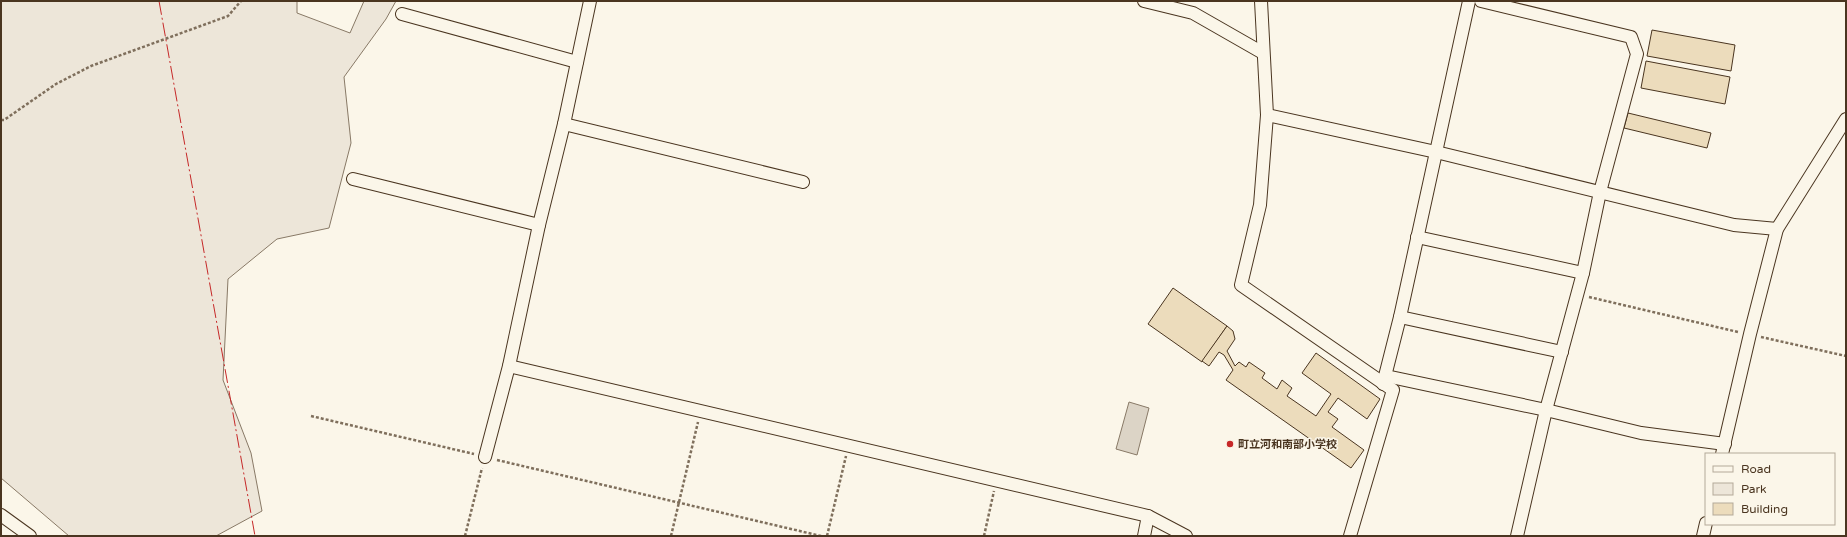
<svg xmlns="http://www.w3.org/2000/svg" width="1847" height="537" viewBox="0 0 1847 537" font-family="'Varela Round','Noto Sans JP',sans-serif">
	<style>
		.green { fill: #ede6d9; stroke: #887966 }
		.water { fill: #dcd4c6; stroke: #887966 }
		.building { fill: #ecdcbc; stroke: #4a3520 }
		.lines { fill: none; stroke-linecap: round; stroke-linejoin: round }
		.minor-casing { stroke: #4a3520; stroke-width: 14 }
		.path { stroke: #7f6f5c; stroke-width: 2.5; stroke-dasharray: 3 2; stroke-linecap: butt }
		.minor { stroke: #fbf6e9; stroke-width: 12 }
		.power { stroke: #c62828; stroke-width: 1; stroke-dasharray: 14 3 2 3; stroke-linecap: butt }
		.poi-dot { fill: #c62828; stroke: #fbf6e9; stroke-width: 1.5 }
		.labels { text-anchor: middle; stroke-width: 3; stroke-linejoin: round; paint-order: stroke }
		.poi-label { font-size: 11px; font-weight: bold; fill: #4a3520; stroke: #fbf6e9; text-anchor: start }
	</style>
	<rect width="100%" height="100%" fill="#fbf6e9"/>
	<path class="green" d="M 1,1 L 297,1 L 297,13 L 350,33 L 364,1 L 396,1 L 386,19 L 344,77 L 351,143 L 329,228 L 277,239 L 228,279 L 223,380 L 251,453 L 262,511 L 216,536 L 69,536 L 1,478 Z"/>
	<path class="water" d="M 1129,402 L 1149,408 L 1137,455 L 1116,449 Z"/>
	<g class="building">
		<path d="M 1652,30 L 1735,45 L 1731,71 L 1647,56 Z"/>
		<path d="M 1646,61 L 1730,77 L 1725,104 L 1641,88 Z"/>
		<path d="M 1628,113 L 1711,133 L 1707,148 L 1624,128 Z"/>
		<path d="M 1173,288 L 1227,326 L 1202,362 L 1148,324 Z"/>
		<path d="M 1227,326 L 1233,331 L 1235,339 L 1227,351 L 1235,366 L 1239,362 L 1246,367 L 1249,362 L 1265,373 L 1262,378 L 1277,389 L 1282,380 L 1292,388 L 1287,396 L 1316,416 L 1331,394 L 1302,373 L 1316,353 L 1380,399 L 1367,419 L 1338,398 L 1328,412 L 1338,419 L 1332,427 L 1364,450 L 1351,468 L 1226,380 L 1233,370 L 1224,355 L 1219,352 L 1209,366 L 1202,361 Z"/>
	</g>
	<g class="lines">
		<defs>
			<g id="minor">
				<path d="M 1144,1 L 1193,13 L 1263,53"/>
				<path d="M 1261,1 L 1267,115 L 1260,205 L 1241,285 L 1393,390 L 1350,536"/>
				<path d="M 1481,1 L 1631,37 L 1637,54 L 1600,192 L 1583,273 L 1546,410 L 1517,536"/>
				<path d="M 402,14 L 577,62"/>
				<path d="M 1267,115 L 1436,152 L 1734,225 L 1777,229"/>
				<path d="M 564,124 L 803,182"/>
				<path d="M 353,179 L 539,225"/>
				<path d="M 1417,237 L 1583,273"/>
				<path d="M 1400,317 L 1562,352"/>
				<path d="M 509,366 L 1148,516 L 1186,536"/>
				<path d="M 1386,376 L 1546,410 L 1641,433 L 1725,444"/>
				<path d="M 1383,384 L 1400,317 L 1469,1"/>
				<path d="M 1722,454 L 1750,334 L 1777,229 L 1846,119"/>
				<path d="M 485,457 L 509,366 L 539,225 L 564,124 L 590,1"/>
				<path d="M 1,515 L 30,536"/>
				<path d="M 1144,536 L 1148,516"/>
				<path d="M 1703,536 L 1706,523"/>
			</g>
		</defs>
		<use href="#minor" class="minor-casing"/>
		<g class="path">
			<path d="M 1,120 L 4,120 L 56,84 L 91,66 L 228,16 L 241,1"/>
			<path d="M 1589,297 L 1738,332"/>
			<path d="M 1761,337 L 1846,356"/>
			<path d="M 311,416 L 474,454"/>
			<path d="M 497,460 L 821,536"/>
			<path d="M 465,536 L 482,468"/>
			<path d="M 671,536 L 698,422"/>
			<path d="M 827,536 L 846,456"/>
			<path d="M 984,536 L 994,491"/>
		</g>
		<use href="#minor" class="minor"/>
		<path class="power" d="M 159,1 L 255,536"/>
	</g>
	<circle class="poi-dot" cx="1230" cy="444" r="4"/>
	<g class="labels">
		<g class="poi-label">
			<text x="1238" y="448">町立河和南部小学校</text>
		</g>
	</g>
	<rect width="1847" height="537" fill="none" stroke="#4a3520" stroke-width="4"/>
	<rect x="1705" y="453" width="130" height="72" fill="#fbf6e9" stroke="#b4a999"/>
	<rect x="1713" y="466" width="20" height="6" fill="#fbf6e9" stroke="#b4a999"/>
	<text x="1741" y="473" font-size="12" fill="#4a3520">Road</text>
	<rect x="1713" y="483" width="20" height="12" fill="#ede6d9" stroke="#b4a999"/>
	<text x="1741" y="493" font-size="12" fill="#4a3520">Park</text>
	<rect x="1713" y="503" width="20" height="12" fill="#ecdcbc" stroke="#b4a999"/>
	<text x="1741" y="513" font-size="12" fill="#4a3520">Building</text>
</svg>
